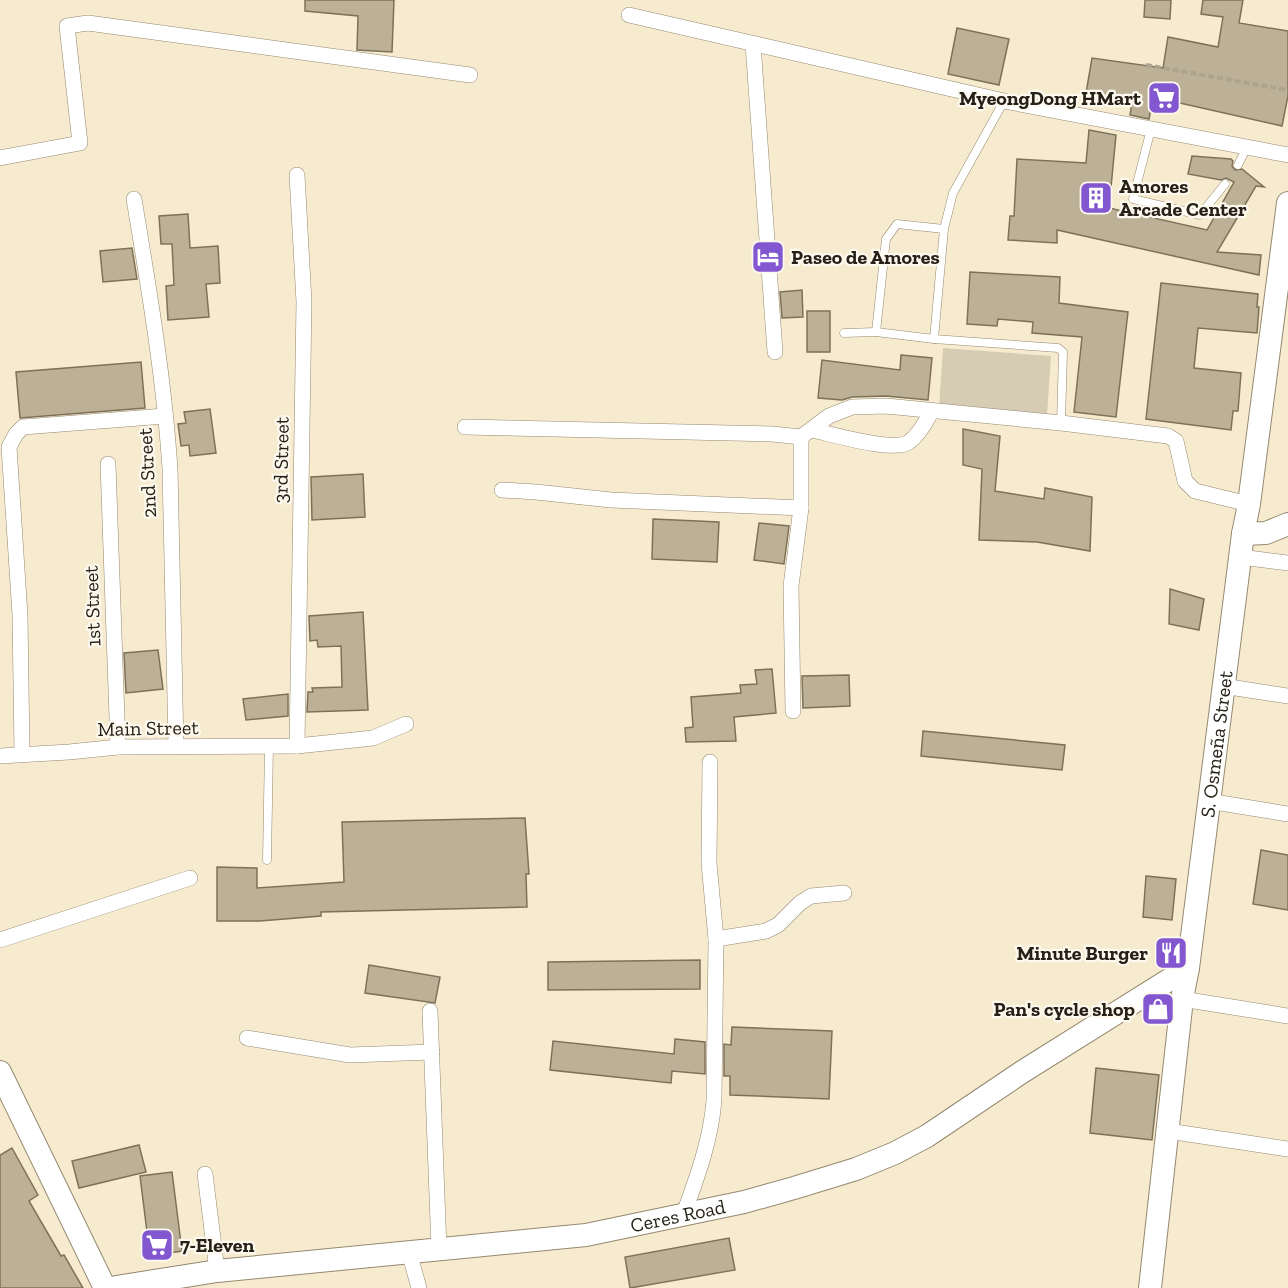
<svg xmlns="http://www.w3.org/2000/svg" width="1288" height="1288" viewBox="0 0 1288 1288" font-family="'Zilla Slab',serif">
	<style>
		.green { fill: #d6cbb3 }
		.building { fill: #bcb096; stroke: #7d7259; stroke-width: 1.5 }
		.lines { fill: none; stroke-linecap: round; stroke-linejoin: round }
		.lane-casing { stroke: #94886f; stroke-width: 9 }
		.street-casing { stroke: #94886f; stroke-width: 16 }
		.secondary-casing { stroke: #94886f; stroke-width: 24 }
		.path { stroke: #ada38e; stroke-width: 4; stroke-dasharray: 6 3; stroke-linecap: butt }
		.lane { stroke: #fff; stroke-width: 8 }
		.street { stroke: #fff; stroke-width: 15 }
		.secondary { stroke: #fff; stroke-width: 22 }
		.labels { text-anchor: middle; stroke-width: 4.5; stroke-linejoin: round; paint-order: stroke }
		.poi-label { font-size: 20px; font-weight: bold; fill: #252117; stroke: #fef9ee; text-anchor: end }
		.street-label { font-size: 20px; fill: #252117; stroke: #fef9ee }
	</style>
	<rect width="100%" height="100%" fill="#f7ebcf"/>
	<path class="green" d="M 943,348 L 1051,356 L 1047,415 L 939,407 Z"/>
	<g class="building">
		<path d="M 305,0 L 394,0 L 392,52 L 357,50 L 358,16 L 305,11 Z"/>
		<path d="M 1145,0 L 1171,0 L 1170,19 L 1144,17 Z"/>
		<path d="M 1203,0 L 1243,0 L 1239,23 L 1288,31 L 1288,96 L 1282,126 L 1153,97 L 1149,119 L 1130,115 L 1132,102 L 1086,93 L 1092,58 L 1163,68 L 1168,37 L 1218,47 L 1223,17 L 1201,14 Z"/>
		<path d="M 957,28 L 1009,39 L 999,85 L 948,74 Z"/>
		<path d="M 1089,130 L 1116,135 L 1109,208 L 1207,230 L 1234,182 L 1226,178 L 1221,180 L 1188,174 L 1192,156 L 1231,159 L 1233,161 L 1232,166 L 1235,170 L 1242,169 L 1264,187 L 1256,186 L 1217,252 L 1261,255 L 1259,275 L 1057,230 L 1057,243 L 1008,240 L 1010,216 L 1014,216 L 1017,159 L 1086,163 Z"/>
		<path d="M 188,214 L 190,248 L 218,246 L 220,283 L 206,284 L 209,317 L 168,320 L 166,286 L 174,285 L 172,244 L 161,244 L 159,216 Z"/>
		<path d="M 132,248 L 137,279 L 103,282 L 100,251 Z"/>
		<path d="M 970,272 L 1060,277 L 1059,303 L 1128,312 L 1116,417 L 1074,412 L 1082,337 L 1032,333 L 1033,322 L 998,319 L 997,326 L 967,324 Z"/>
		<path d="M 1161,283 L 1258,294 L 1257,307 L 1259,307 L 1257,333 L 1198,328 L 1194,368 L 1241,373 L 1238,411 L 1233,411 L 1231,430 L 1146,419 Z"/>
		<path d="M 802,290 L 803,317 L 782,318 L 780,292 Z"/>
		<rect x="807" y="311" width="23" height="41"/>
		<path d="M 901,355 L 932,358 L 928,400 L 886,396 L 852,397 L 842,400 L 818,398 L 822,360 L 900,370 Z"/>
		<path d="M 141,362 L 145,408 L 20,418 L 16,372 Z"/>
		<path d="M 210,409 L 216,453 L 190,456 L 189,445 L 181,446 L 178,424 L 186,423 L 184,412 Z"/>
		<path d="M 963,429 L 1000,436 L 995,491 L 1044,499 L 1045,488 L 1092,497 L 1090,551 L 1037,542 L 979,540 L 982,469 L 963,465 Z"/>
		<path d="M 363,474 L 365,517 L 312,520 L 311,477 Z"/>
		<path d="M 653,519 L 719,522 L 717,562 L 652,559 Z"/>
		<path d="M 759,523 L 789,526 L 784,564 L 754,560 Z"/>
		<path d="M 1170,589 L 1204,599 L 1199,630 L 1169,624 Z"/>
		<path d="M 363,612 L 368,710 L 307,712 L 308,692 L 313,692 L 312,688 L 342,687 L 341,646 L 318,647 L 317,640 L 310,641 L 309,616 Z"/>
		<path d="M 158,650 L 163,689 L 126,693 L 124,653 Z"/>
		<path d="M 772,669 L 776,713 L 734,717 L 736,741 L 686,742 L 685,728 L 693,727 L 691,697 L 741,693 L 740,685 L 757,684 L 755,670 Z"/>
		<path d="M 849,675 L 850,706 L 803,708 L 802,676 Z"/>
		<path d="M 288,694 L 288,716 L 246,720 L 243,699 Z"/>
		<path d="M 923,731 L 1065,745 L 1062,770 L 921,756 Z"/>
		<path d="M 525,818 L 529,874 L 526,874 L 527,907 L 321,912 L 321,916 L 260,921 L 217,921 L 217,867 L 257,868 L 257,888 L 344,882 L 342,822 Z"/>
		<path d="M 1261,850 L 1288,855 L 1288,910 L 1253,904 Z"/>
		<path d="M 1146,876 L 1176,879 L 1172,920 L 1143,917 Z"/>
		<path d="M 700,960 L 700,989 L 548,990 L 548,962 Z"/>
		<path d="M 369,965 L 440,977 L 435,1003 L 365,993 Z"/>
		<path d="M 732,1027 L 832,1031 L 829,1099 L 730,1095 L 730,1076 L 724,1076 L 724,1044 L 731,1045 Z"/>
		<path d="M 675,1039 L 705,1042 L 705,1074 L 672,1071 L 671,1083 L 550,1070 L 553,1041 L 674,1054 Z"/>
		<path d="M 1096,1068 L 1159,1075 L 1152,1140 L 1090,1133 Z"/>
		<path d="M 139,1145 L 146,1172 L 79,1188 L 72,1161 Z"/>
		<path d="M 12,1148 L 38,1195 L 29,1201 L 61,1256 L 64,1255 L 83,1288 L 0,1288 L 0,1155 Z"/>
		<path d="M 172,1172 L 182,1251 L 150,1256 L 140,1176 Z"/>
		<path d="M 729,1238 L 735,1270 L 630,1288 L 625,1257 Z"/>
	</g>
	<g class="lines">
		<defs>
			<g id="lane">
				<path d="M 1151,129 L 1133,199 L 1200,215 L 1225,184"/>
				<path d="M 1238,165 L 1247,147"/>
				<path d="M 876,332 L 886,239 L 897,224 L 944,229"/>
				<path d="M 844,333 L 876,332 L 934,339 L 1058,348 L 1063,352 L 1061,423"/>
				<path d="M 934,339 L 944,229 L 953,193 L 1004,101"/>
				<path d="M 267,860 L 269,747"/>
			</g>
			<g id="street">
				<path d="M 629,15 L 1004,101 L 1288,155"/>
				<path d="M 753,44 L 775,352"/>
				<path d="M 0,158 L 80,143 L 67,26 L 88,23 L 470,75"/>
				<path d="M 297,175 L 304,302 L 297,746"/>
				<path d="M 134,199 C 149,289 164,378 170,469 L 176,746"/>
				<path d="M 465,427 L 772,434 L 801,437 L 829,416 L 852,407 L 886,406 L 1061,423 L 1168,436 L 1176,441 L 1185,481 L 1195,491 L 1249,504"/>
				<path d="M 812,430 C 831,434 895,453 909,442 C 920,434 925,422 932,411"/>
				<path d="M 108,464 L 118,747"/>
				<path d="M 502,490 L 536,492 L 611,500 L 801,508"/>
				<path d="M 1240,557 L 1288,563"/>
				<path d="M 1223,686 L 1288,696"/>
				<path d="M 793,711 L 791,586 L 801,508 L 801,437"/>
				<path d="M 22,753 L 20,615 L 9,447 L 16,434 L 23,427 L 165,416"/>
				<path d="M 0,756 L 69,752 L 118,747 L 297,746 L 373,738 L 406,724"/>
				<path d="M 1208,801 L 1288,814"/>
				<path d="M 716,939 L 766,931 L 778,925 L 800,903 L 811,896 L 844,893"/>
				<path d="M 0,940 L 190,878"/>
				<path d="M 1182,999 L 1288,1016"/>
				<path d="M 430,1011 L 439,1249"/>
				<path d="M 247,1038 L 350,1055 L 432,1052"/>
				<path d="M 1168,1131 L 1288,1149"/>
				<path d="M 205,1174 L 217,1271"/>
				<path d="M 683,1216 C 697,1178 711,1140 714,1100 L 716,939 L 709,863 L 710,762"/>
				<path d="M 409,1252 L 419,1288"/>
			</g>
			<g id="secondary">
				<path d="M 1243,534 L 1266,533 L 1288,524"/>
				<path d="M 0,1072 L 105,1288"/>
				<path id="s1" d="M 110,1288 L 217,1271 L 586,1235 L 744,1202 L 794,1188 L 856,1169 L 895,1153 L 927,1136 L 1022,1072 L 1188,968"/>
				<path id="s2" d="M 1150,1288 L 1182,999 L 1188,968 L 1243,534 L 1249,504 L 1288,203"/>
			</g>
		</defs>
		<use href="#lane" class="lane-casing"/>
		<use href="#street" class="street-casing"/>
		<use href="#secondary" class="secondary-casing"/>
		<path class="path" d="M 1146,65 L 1288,90"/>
		<use href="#lane" class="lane"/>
		<use href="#street" class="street"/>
		<use href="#secondary" class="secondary"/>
	</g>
	<defs>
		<symbol id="supermarket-square" viewBox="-11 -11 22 22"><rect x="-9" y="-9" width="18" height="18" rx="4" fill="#8257d0" stroke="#fef9ee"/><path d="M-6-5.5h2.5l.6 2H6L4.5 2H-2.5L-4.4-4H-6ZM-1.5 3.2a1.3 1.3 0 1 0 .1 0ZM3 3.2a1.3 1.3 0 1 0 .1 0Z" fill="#fff"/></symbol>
		<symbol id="building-square" viewBox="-11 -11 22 22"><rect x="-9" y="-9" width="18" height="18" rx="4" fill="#8257d0" stroke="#fef9ee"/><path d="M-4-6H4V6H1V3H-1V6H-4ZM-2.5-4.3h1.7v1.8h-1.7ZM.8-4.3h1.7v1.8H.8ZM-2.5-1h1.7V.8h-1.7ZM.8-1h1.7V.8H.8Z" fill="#fff"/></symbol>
		<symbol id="hotel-square" viewBox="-11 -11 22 22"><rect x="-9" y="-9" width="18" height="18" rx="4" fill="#8257d0" stroke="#fef9ee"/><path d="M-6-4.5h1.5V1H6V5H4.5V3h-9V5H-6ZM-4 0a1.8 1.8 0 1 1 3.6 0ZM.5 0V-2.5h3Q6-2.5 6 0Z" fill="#fff"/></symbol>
		<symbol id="restaurant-square" viewBox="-11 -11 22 22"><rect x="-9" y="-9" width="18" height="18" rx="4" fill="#8257d0" stroke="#fef9ee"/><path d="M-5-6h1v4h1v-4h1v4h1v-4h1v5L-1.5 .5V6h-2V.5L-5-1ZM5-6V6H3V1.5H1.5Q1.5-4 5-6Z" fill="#fff"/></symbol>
		<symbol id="shop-square" viewBox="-11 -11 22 22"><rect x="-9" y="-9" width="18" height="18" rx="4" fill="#8257d0" stroke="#fef9ee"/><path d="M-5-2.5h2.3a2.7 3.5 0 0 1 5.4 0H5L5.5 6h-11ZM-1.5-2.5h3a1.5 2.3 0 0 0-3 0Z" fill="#fff"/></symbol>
	</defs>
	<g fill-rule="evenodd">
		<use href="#supermarket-square" x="1145" y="79" width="38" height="38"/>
		<use href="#building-square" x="1077" y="179" width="38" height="38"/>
		<use href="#hotel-square" x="749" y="238" width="38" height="38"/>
		<use href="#restaurant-square" x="1152" y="934" width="38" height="38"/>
		<use href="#shop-square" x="1139" y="990" width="38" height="38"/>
		<use href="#supermarket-square" x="138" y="1226" width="38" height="38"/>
	</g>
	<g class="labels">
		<g class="poi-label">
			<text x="1141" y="105">MyeongDong HMart</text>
			<text x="1119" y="193" text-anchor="start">Amores<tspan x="1119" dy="23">Arcade Center</tspan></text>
			<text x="791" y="264" text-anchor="start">Paseo de Amores</text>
			<text x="1148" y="960">Minute Burger</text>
			<text x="1135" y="1016">Pan's cycle shop</text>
			<text x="180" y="1252" text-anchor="start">7-Eleven</text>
		</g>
		<g class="street-label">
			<text transform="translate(281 460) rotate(-89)" y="7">3rd Street</text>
			<text transform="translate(147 473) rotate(-93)" y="7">2nd Street</text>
			<text transform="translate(92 606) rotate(-92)" y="7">1st Street</text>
			<text transform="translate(148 728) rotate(-1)" y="7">Main Street</text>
			<text dy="7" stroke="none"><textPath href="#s2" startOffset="548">S. Osmeña Street</textPath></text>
			<text dy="7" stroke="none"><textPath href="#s1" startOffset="573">Ceres Road</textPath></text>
		</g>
	</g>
</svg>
